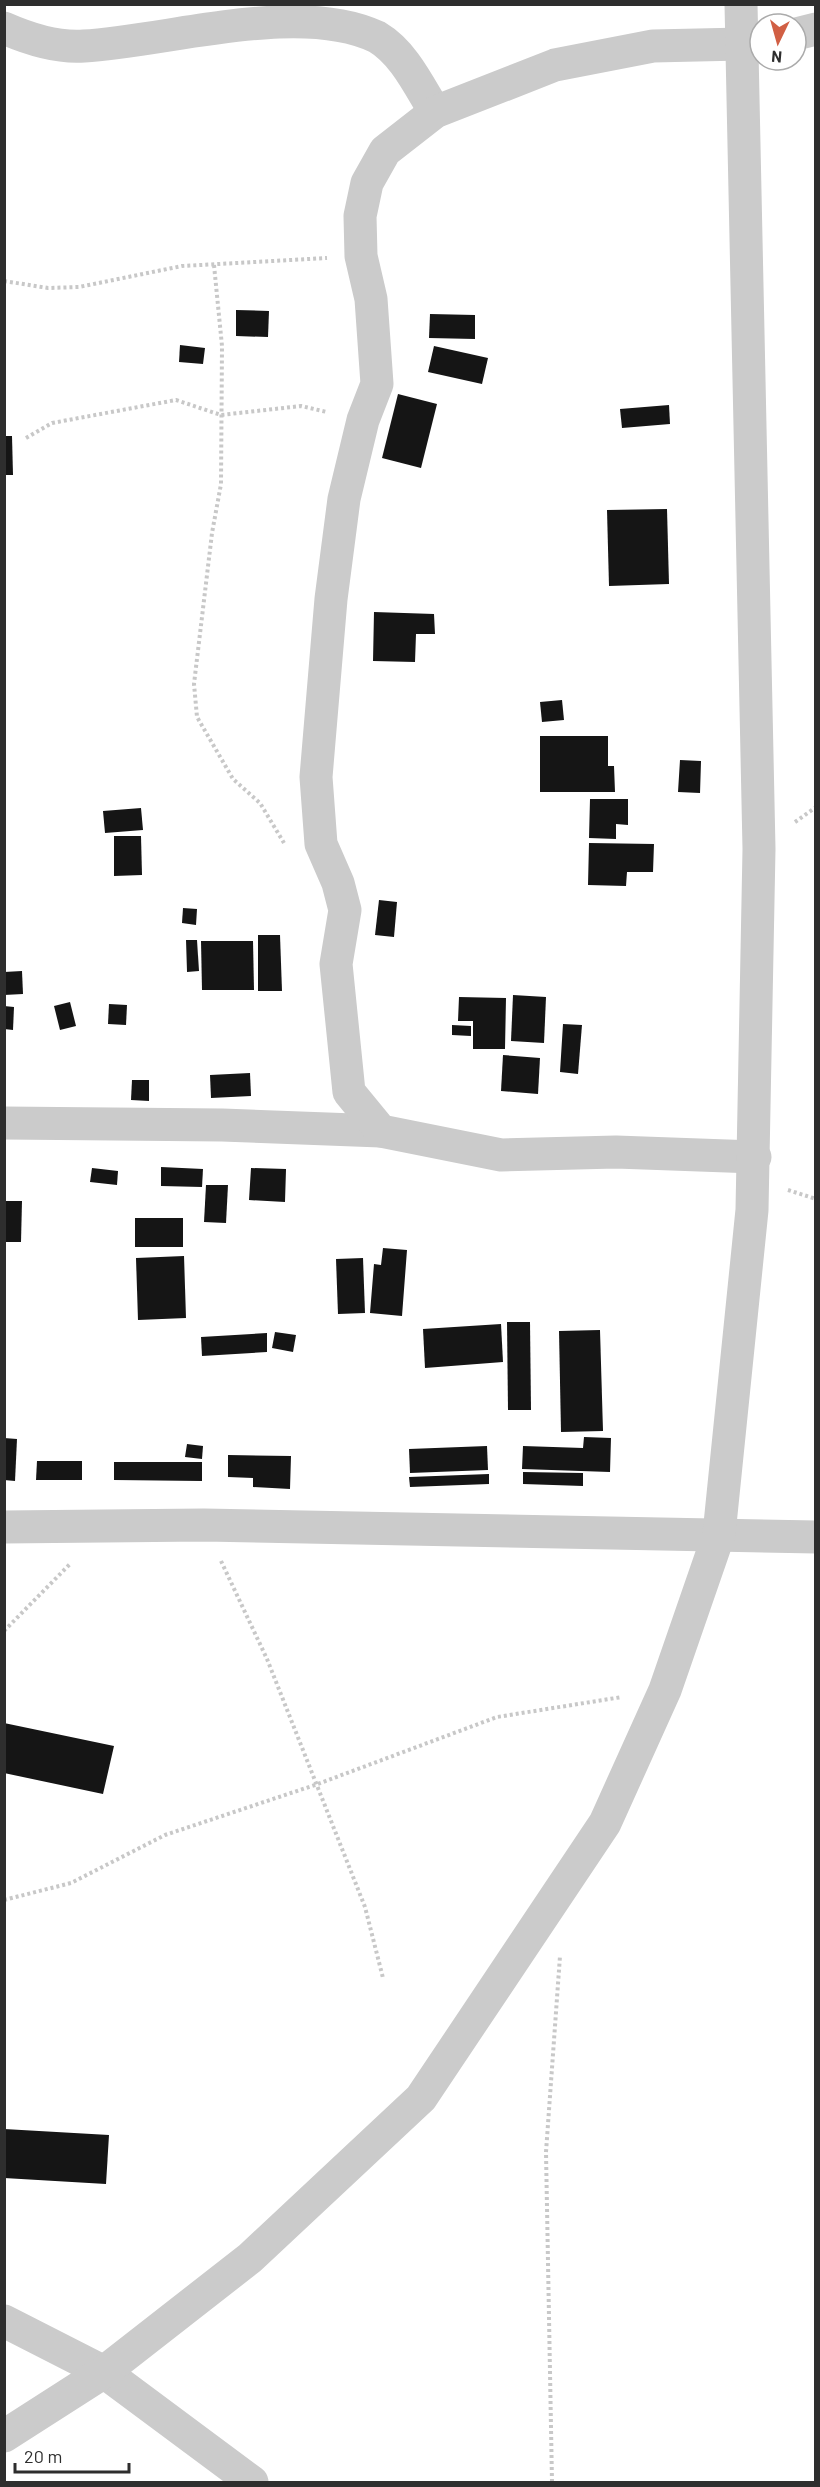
<svg xmlns="http://www.w3.org/2000/svg" width="820" height="2487" viewBox="0 0 820 2487" font-family="Barlow,sans-serif">
	<style>
		.building { fill: #151515 }
		.lines { fill: none; stroke-linecap: round; stroke-linejoin: round }
		.path { stroke: #c8c8c8; stroke-width: 4; stroke-dasharray: 3 3; stroke-linecap: butt }
		.minor { stroke: #cbcbcb; stroke-width: 33 }
	</style>
	<rect width="100%" height="100%" fill="#fff"/>
	<g class="building">
		<path d="M 236,310 L 269,311 L 268,337 L 236,336 Z"/>
		<path d="M 430,314 L 475,315 L 475,339 L 429,338 Z"/>
		<path d="M 180,345 L 205,348 L 203,364 L 179,362 Z"/>
		<path d="M 434,346 L 488,358 L 482,384 L 428,372 Z"/>
		<path d="M 398,394 L 437,404 L 421,468 L 382,458 Z"/>
		<path d="M 669,405 L 670,424 L 622,428 L 620,409 Z"/>
		<path d="M 4,436 L 12,436 L 13,475 L 4,475 Z"/>
		<path d="M 667,509 L 669,584 L 609,586 L 607,510 Z"/>
		<path d="M 374,612 L 434,614 L 435,634 L 416,634 L 415,662 L 373,661 Z"/>
		<path d="M 562,700 L 564,720 L 542,722 L 540,702 Z"/>
		<path d="M 540,736 L 608,736 L 608,766 L 614,766 L 615,792 L 540,792 Z"/>
		<path d="M 680,760 L 701,761 L 700,793 L 678,792 Z"/>
		<path d="M 590,799 L 628,799 L 628,825 L 616,824 L 616,839 L 589,838 Z"/>
		<path d="M 141,808 L 143,830 L 105,833 L 103,811 Z"/>
		<path d="M 114,836 L 141,836 L 142,875 L 114,876 Z"/>
		<path d="M 589,843 L 654,844 L 653,872 L 627,872 L 626,886 L 588,885 Z"/>
		<path d="M 379,900 L 397,902 L 394,937 L 375,935 Z"/>
		<path d="M 183,908 L 197,909 L 196,925 L 182,923 Z"/>
		<path d="M 258,935 L 280,935 L 282,991 L 258,991 Z"/>
		<path d="M 186,940 L 197,940 L 199,971 L 187,972 Z"/>
		<path d="M 201,941 L 253,941 L 254,990 L 202,990 Z"/>
		<path d="M 22,971 L 23,994 L 4,995 L 4,972 Z"/>
		<path d="M 513,995 L 546,997 L 544,1043 L 511,1041 Z"/>
		<path d="M 459,997 L 506,998 L 505,1049 L 473,1049 L 473,1021 L 458,1021 Z"/>
		<path d="M 70,1002 L 76,1026 L 60,1030 L 54,1006 Z"/>
		<path d="M 109,1004 L 127,1005 L 126,1025 L 108,1024 Z"/>
		<path d="M 4,1006 L 14,1007 L 13,1030 L 4,1029 Z"/>
		<path d="M 563,1024 L 582,1025 L 578,1074 L 560,1072 Z"/>
		<path d="M 452,1025 L 471,1026 L 471,1036 L 452,1035 Z"/>
		<path d="M 503,1055 L 540,1058 L 538,1094 L 501,1091 Z"/>
		<path d="M 250,1073 L 251,1096 L 211,1098 L 210,1075 Z"/>
		<path d="M 132,1080 L 149,1080 L 149,1101 L 131,1100 Z"/>
		<path d="M 161,1167 L 203,1169 L 202,1187 L 161,1186 Z"/>
		<path d="M 92,1168 L 118,1171 L 117,1185 L 90,1182 Z"/>
		<path d="M 251,1168 L 286,1169 L 285,1202 L 249,1200 Z"/>
		<path d="M 206,1185 L 228,1185 L 226,1223 L 204,1222 Z"/>
		<path d="M 4,1201 L 22,1201 L 21,1242 L 4,1242 Z"/>
		<rect x="135" y="1218" width="48" height="29"/>
		<path d="M 383,1248 L 407,1250 L 402,1316 L 370,1313 L 374,1264 L 381,1265 Z"/>
		<path d="M 184,1256 L 186,1318 L 138,1320 L 136,1258 Z"/>
		<path d="M 363,1258 L 365,1313 L 338,1314 L 336,1259 Z"/>
		<path d="M 507,1322 L 530,1322 L 531,1410 L 508,1410 Z"/>
		<path d="M 501,1324 L 503,1362 L 425,1368 L 423,1329 Z"/>
		<path d="M 600,1330 L 603,1431 L 561,1432 L 559,1331 Z"/>
		<path d="M 275,1332 L 296,1335 L 293,1352 L 272,1348 Z"/>
		<path d="M 267,1333 L 267,1352 L 202,1356 L 201,1337 Z"/>
		<path d="M 584,1437 L 611,1438 L 610,1472 L 522,1469 L 523,1446 L 583,1448 Z"/>
		<path d="M 4,1438 L 17,1439 L 15,1481 L 4,1480 Z"/>
		<path d="M 187,1444 L 203,1446 L 202,1459 L 185,1457 Z"/>
		<path d="M 487,1446 L 488,1470 L 410,1473 L 409,1449 Z"/>
		<path d="M 228,1455 L 291,1456 L 290,1489 L 253,1487 L 253,1478 L 228,1477 Z"/>
		<path d="M 37,1461 L 82,1461 L 82,1480 L 36,1480 Z"/>
		<path d="M 114,1462 L 202,1462 L 202,1481 L 114,1480 Z"/>
		<path d="M 523,1472 L 583,1473 L 583,1486 L 523,1484 Z"/>
		<path d="M 489,1474 L 489,1484 L 410,1487 L 409,1477 Z"/>
		<path d="M 4,1723 L 114,1746 L 103,1794 L 4,1773 Z"/>
		<path d="M 4,2129 L 109,2135 L 106,2184 L 4,2178 Z"/>
	</g>
	<g class="lines">
		<g class="path">
			<path d="M 214,265 L 222,346 L 221,484 L 212,533 L 194,684 L 197,717 L 233,779 L 260,803 L 284,843"/>
			<path d="M 4,281 L 48,288 L 79,287 L 182,266 L 327,258"/>
			<path d="M 26,438 L 52,423 L 176,400 L 221,415 L 301,406 L 327,412"/>
			<path d="M 795,822 L 816,807"/>
			<path d="M 788,1190 L 816,1199"/>
			<path d="M 221,1561 L 267,1659 L 365,1907 L 383,1978"/>
			<path d="M 4,1631 L 71,1563"/>
			<path d="M 4,1900 L 71,1883 L 165,1835 L 315,1785 L 497,1717 L 622,1697"/>
			<path d="M 552,2482 L 546,2152 L 560,1956"/>
		</g>
		<g class="minor">
			<path d="M 4,28 C 29,39 57,48 84,46 C 169,41 299,0 377,37 C 404,53 419,86 435,112"/>
			<path d="M 796,34 L 816,29"/>
			<path d="M 4,1123 L 222,1125 L 381,1131"/>
			<path d="M 755,1157 L 616,1152 L 501,1155 L 381,1131 L 349,1092 L 336,964 L 345,910 L 338,883 L 321,844 L 316,777 L 331,599 L 344,499 L 363,420 L 377,384 L 371,299 L 361,256 L 360,216 L 367,183 L 385,151 L 435,112 L 555,65 L 653,46 L 742,44 L 760,41"/>
			<path d="M 4,1527 L 204,1525 L 816,1537"/>
			<path d="M 4,2321 L 104,2372 L 252,2482"/>
			<path d="M 4,2436 L 104,2372 L 250,2258 L 421,2098 L 605,1823 L 665,1690 L 719,1534 L 752,1210 L 759,849 L 741,4"/>
		</g>
	</g>
	<rect width="820" height="2487" fill="none" stroke="#2e2e2e" stroke-width="12"/>
	<g transform="translate(778 42) rotate(185)"><circle r="28" fill="#ffffff" stroke="#ababab" stroke-width="1.5"/>
	<path d="M0-4.5L10 22L0 15L-10 22Z" fill="#d15f44"/>
	<text y="-9" font-size="16" font-weight="bold" text-anchor="middle" fill="#2e2e2e">N</text>
	</g>
	<path d="M15 2463v9h114v-9" fill="none" stroke="#2e2e2e" stroke-width="3"/>
	<text x="24" y="2463" font-size="18" fill="#2e2e2e" stroke="#ffffff" stroke-width="4.5" paint-order="stroke">20 m</text>
</svg>
